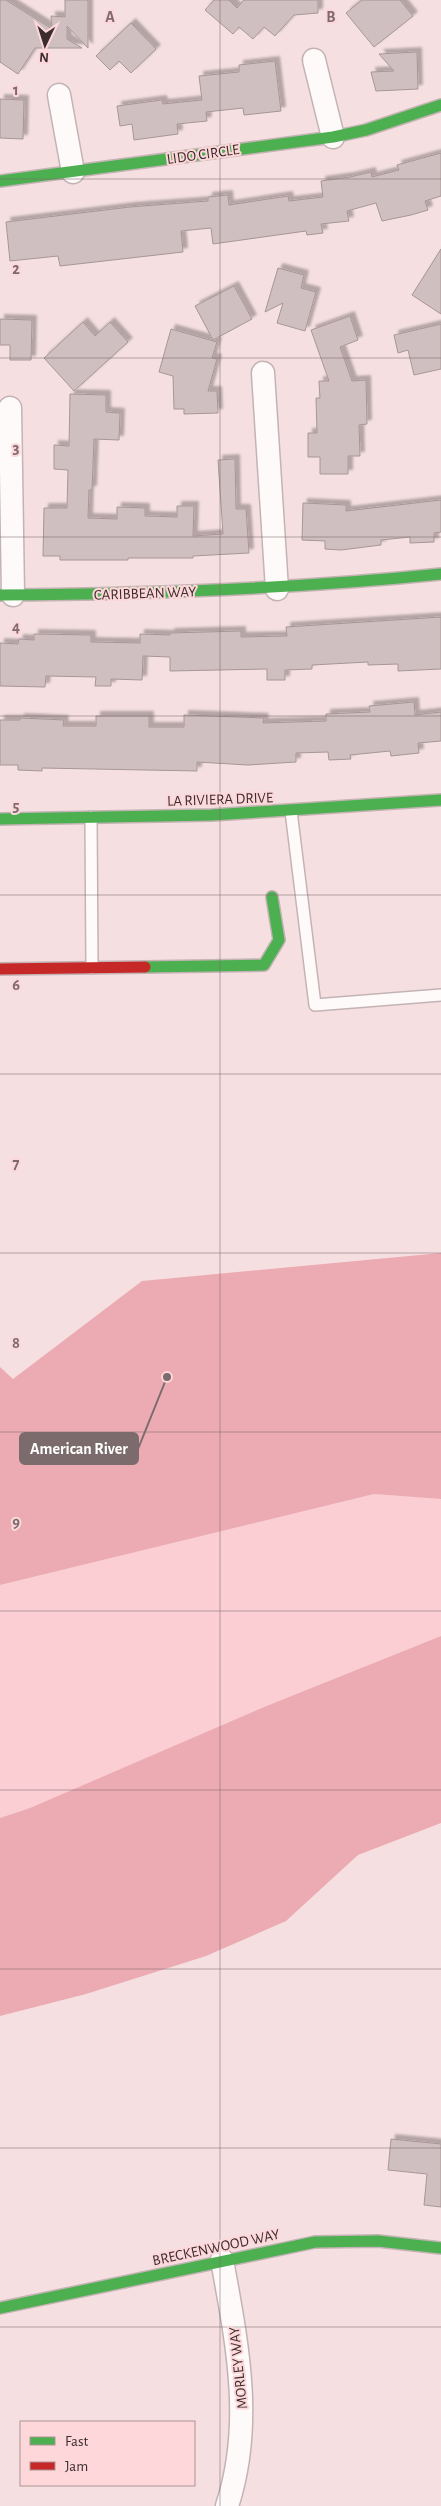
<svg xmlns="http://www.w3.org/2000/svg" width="441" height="2506" viewBox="0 0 441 2506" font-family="'Alegreya Sans',sans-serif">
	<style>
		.green { fill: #faced2 }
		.water { fill: #ecabb2 }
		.building { fill: #cfbfc0; stroke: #a69697; filter: url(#shadow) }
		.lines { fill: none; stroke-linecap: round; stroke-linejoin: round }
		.lane-casing { stroke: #c4b3b4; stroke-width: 14 }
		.street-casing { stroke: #c4b3b4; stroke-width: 25 }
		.fast-casing { stroke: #c4b3b4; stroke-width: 14 }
		.jam-casing { stroke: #c4b3b4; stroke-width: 14 }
		.lane { stroke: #fefafa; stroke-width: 11 }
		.street { stroke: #fefafa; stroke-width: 22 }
		.fast { stroke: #4caf50; stroke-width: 11 }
		.jam { stroke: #c62828; stroke-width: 11 }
		.grid { fill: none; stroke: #7c6b6d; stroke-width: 1; stroke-opacity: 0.55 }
		.labels { text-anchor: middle; stroke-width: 4; stroke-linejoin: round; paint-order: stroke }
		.street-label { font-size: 15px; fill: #3b2d2e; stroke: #fdd7d9 }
		.grid-label { font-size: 16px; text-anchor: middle; font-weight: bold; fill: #7c6b6d; stroke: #fdd7d9; stroke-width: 4; stroke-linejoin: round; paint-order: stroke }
		.leader { fill: none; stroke: #7c6b6d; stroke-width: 2 }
		.callout-dot { fill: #7c6b6d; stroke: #fdd7d9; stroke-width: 2 }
		.callout { fill: #7c6b6d; stroke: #7c6b6d; stroke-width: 2 }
		.callout-label { font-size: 16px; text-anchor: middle; font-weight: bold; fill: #fff }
	</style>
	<defs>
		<filter id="shadow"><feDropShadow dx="4.5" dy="-4.5" stdDeviation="1" flood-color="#0004"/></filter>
	</defs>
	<rect width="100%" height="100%" fill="#f5dfe1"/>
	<path class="green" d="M 374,1494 L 441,1499 L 441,1636 L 264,1707 L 30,1808 L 0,1818 L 0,1585 Z"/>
	<g class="water">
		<path d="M 441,1253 L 441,1499 L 374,1494 L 0,1585 L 0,1367 L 13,1379 L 142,1281 Z"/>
		<path d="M 441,1636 L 441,1823 L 358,1855 L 286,1921 L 206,1956 L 86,1994 L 0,2016 L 0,1818 L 30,1808 L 264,1707 Z"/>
	</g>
	<g class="building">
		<path d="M 0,0 L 6,0 L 52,29 L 51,16 L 65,17 L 65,0 L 88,0 L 88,48 L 67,26 L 67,39 L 82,48 L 35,48 L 18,74 L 0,62 Z"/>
		<path d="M 214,0 L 229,0 L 237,8 L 244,0 L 318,0 L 318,13 L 294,15 L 275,36 L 264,27 L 253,39 L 239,27 L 233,34 L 205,10 Z"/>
		<path d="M 362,0 L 400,0 L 413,16 L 374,47 L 346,13 Z"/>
		<path d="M 131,23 L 156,49 L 131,73 L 119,61 L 110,70 L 96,56 Z"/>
		<path d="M 417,52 L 418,89 L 376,91 L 371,72 L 394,71 L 379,54 Z"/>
		<path d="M 275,61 L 281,111 L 244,115 L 243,108 L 206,112 L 207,121 L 177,124 L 178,134 L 134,140 L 132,124 L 120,126 L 117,106 L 162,100 L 163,104 L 202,100 L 199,76 L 239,72 L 239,65 Z"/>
		<path d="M 0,99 L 24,100 L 23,139 L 0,138 Z"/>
		<path d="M 441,153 L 441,196 L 425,201 L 428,210 L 411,215 L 382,221 L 376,203 L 347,211 L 349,221 L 321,224 L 323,233 L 307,235 L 306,231 L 213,244 L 211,228 L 181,231 L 183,252 L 60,266 L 58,256 L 10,261 L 6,222 L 130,207 L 208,201 L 208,197 L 228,195 L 229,205 L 288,196 L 289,201 L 323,197 L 321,181 L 350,177 L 371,172 L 372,177 L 399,170 L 397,165 Z"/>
		<path d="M 441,249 L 441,314 L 412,295 Z"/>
		<path d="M 278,268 L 304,275 L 301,288 L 316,292 L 305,331 L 277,323 L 283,303 L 265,312 Z"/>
		<path d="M 234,286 L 252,319 L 213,340 L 195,306 Z"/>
		<path d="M 350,316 L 358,340 L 340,347 L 352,381 L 366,380 L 367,424 L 359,425 L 360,456 L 348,456 L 348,474 L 320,474 L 320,457 L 308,457 L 308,433 L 317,433 L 316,398 L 320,398 L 319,381 L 329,381 L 311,330 Z"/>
		<path d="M 0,319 L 32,320 L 31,360 L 10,360 L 10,345 L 0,345 Z"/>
		<path d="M 83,322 L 95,336 L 110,322 L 128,342 L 74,391 L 44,358 Z"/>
		<path d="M 441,324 L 441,369 L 414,375 L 408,350 L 398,353 L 394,335 Z"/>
		<path d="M 171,329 L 217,342 L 212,358 L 217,359 L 208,391 L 217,391 L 218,413 L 184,414 L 184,409 L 174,409 L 173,376 L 159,372 Z"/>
		<path d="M 70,394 L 106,395 L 106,412 L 120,413 L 119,440 L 94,439 L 92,490 L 89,490 L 88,518 L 117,519 L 117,507 L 145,508 L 145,516 L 177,517 L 177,506 L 194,506 L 193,536 L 223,534 L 218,460 L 235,459 L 236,509 L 246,509 L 249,553 L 193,556 L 193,558 L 128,558 L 128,560 L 60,560 L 60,556 L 43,556 L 44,508 L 67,508 L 68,470 L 54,469 L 54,445 L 69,446 Z"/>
		<path d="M 441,500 L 441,532 L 434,533 L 434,542 L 410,543 L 410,537 L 381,540 L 381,545 L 341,550 L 325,549 L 325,541 L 302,540 L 303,503 L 346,505 L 346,511 Z"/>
		<path d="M 441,617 L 441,669 L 398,671 L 398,664 L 368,665 L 368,662 L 312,665 L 312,669 L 285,670 L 285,680 L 267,680 L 267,669 L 170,671 L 170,657 L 143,656 L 142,680 L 111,679 L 111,686 L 95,686 L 96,677 L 46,676 L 45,687 L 0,686 L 0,643 L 18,644 L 19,639 L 34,640 L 34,634 L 91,635 L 91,642 L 140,643 L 140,634 L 170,635 L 170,633 L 241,631 L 241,637 L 287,636 L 286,627 Z"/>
		<path d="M 414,702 L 415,715 L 441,712 L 441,741 L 418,743 L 419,753 L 391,756 L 390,751 L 350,755 L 351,759 L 329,760 L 328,752 L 296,753 L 296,762 L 248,765 L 197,762 L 197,771 L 42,768 L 42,771 L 18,770 L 18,765 L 0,765 L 0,720 L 20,720 L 20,718 L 64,720 L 63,726 L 96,726 L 96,716 L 149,716 L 149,727 L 184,727 L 184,715 L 264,718 L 263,723 L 326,721 L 326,714 L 370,712 L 369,706 Z"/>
		<path d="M 391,2139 L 441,2144 L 441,2207 L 424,2205 L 427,2174 L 388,2170 Z"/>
	</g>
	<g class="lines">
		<defs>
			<g id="lane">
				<path d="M 291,811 L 315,1005 L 441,995"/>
				<path d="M 91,817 L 92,968"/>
			</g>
			<g id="street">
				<path d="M 314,60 L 333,137"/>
				<path d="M 59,95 L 73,172"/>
				<path d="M 263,373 L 277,589"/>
				<path d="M 10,408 L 13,595"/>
				<path d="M 222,2260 C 237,2343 254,2424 227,2506"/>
			</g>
			<g id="fast">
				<path d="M 0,181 L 333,137 L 366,130 L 441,105"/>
				<path d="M 0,595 C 147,594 294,589 441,574"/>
				<path d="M 0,819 L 212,815 L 441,800"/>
				<path d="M 145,967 L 264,965 L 279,940 L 272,897"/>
				<path d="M 0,2308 L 315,2242 L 378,2241 L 441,2248"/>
			</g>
			<path id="jam" d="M 0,969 L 145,967"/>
		</defs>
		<use href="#lane" class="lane-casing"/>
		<use href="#street" class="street-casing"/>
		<use href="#fast" class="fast-casing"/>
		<use href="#jam" class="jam-casing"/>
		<use href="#lane" class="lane"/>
		<use href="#street" class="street"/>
		<use href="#fast" class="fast"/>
		<use href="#jam" class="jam"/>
	</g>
	<path class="grid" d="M 220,0 L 220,2506M 0,179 L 441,179M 0,358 L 441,358M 0,537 L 441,537M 0,716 L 441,716M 0,895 L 441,895M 0,1074 L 441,1074M 0,1253 L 441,1253M 0,1432 L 441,1432M 0,1611 L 441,1611M 0,1790 L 441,1790M 0,1969 L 441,1969M 0,2148 L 441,2148M 0,2327 L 441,2327"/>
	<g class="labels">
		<g class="street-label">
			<text transform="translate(203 154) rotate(-8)" y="5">LIDO CIRCLE</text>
			<text transform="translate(145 593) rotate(-2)" y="5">CARIBBEAN WAY</text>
			<text transform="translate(220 799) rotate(-2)" y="5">LA RIVIERA DRIVE</text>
			<text transform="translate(216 2247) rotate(-12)" y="5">BRECKENWOOD WAY</text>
			<text transform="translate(238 2368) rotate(-96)" y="5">MORLEY WAY</text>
		</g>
	</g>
	<g class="grid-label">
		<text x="110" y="22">A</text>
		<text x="331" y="22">B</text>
		<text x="16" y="95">1</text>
		<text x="16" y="274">2</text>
		<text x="16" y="453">3</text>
		<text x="16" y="632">4</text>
		<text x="16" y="811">5</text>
		<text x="16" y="990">6</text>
		<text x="16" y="1169">7</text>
		<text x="16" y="1348">8</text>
		<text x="16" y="1527">9</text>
	</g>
	<path class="leader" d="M167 1377L138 1449"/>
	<circle class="callout-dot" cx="167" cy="1377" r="5"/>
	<rect class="callout" x="20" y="1433" width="118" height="31" rx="5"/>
	<g class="callout-label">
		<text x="79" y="1454">American River</text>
	</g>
	<rect x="20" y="2421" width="175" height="65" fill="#fdd7d9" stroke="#af9395"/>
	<rect x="30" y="2437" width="25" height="8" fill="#4caf50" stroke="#af9395"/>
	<text x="65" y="2446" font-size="15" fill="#3b2d2e">Fast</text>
	<rect x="30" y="2462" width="25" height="8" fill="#c62828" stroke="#af9395"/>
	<text x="65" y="2471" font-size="15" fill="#3b2d2e">Jam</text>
	<g transform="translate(45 45) rotate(184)" stroke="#fdd7d9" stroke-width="4" paint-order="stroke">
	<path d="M0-4L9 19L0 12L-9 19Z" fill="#3b2d2e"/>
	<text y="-8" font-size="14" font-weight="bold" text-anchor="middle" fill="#3b2d2e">N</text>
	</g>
</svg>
